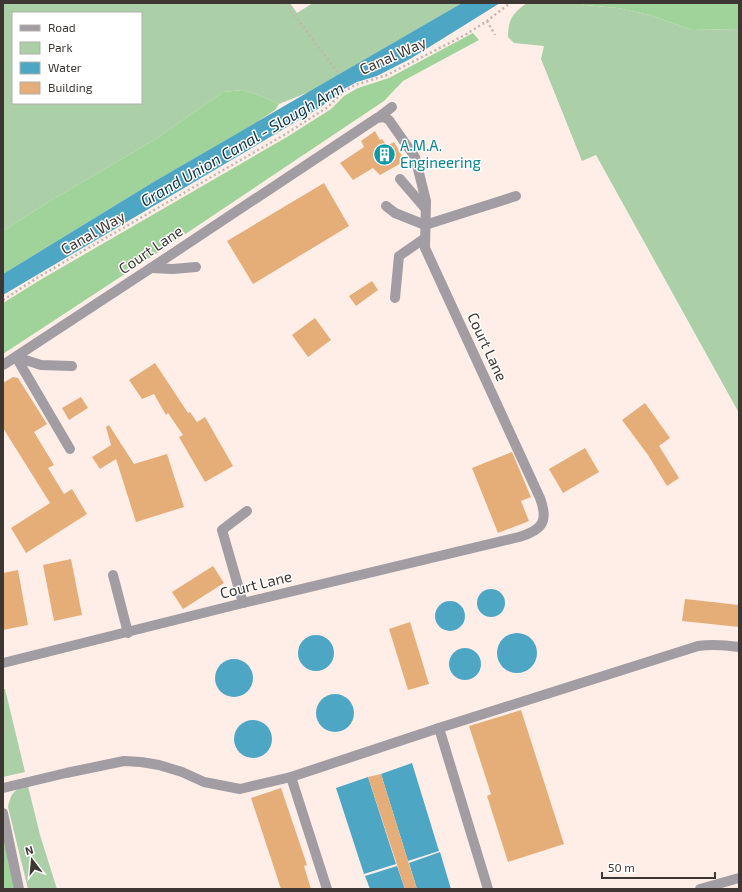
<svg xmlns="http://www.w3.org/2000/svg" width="742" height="892" viewBox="0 0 742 892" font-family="'Exo 2',sans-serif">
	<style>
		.green { fill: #abcfa6; fill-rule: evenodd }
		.forest { fill: #a0d399 }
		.water { fill: #4ea6c5 }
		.building { fill: #e5ae78 }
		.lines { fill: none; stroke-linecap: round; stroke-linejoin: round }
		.path { stroke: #c3b5af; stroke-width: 2.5; stroke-dasharray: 2 3; stroke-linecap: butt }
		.minor { stroke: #a29ca3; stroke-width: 10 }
		.labels { text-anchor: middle; stroke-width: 3; stroke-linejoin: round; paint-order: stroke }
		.street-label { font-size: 15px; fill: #3d3632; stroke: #fff }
		.culture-label { font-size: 15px; fill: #0d838f; stroke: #fff; text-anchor: start }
		.water-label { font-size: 16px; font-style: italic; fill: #0c3543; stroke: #fff }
	</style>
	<rect width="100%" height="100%" fill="#ffeee7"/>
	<g class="green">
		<path d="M 3,3 L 290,3 L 297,13 L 313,3 L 462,3 L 309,92 L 279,104 L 259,95 L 242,90 L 223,92 L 156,139 L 50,201 L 3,231 ZM 13,13 L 141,13 L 141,103 L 13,103 Z"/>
		<path d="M 527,3 L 579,3 L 585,5 L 618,8 L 650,15 L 692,30 L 739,29 L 739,413 L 596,155 L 582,161 L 541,59 L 544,46 L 514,43 L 508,37 C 508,19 513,13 527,3 Z"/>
		<path d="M 3,689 L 5,689 L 25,772 L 3,777 Z"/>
		<path d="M 28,786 L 40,835 L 57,889 L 28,889 L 8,807 C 11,793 14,789 28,786 Z"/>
	</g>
	<g class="forest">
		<path d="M 579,3 L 739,3 L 739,29 L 692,30 L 650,15 L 618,8 L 585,5 Z"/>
		<path d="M 473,33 L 479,40 L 403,81 L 384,101 L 160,251 L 3,354 L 3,303 L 40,280 L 287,137 L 331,109 L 344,96 L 358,88 L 389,78 Z"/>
		<path d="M 242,90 L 259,95 L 279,104 L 275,110 L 252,125 L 155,181 L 3,274 L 3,231 L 50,201 L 156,139 L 223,92 Z"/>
		<path d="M 3,826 L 16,889 L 3,889 Z"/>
	</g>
	<g class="water">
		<path d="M 462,3 L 500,3 L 410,59 L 377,76 L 357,82 L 342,90 L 321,107 L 3,295 L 3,274 L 155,181 Z"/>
		<circle cx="491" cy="603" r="14"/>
		<circle cx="450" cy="616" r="15"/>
		<circle cx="517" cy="653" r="20"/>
		<circle cx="316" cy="653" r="18"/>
		<circle cx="465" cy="664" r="16"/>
		<circle cx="234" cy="678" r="19"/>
		<circle cx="335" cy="713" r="19"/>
		<circle cx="253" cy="739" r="19"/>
		<path d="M 412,763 L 439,851 L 408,861 L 381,774 Z"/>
		<path d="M 368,777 L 396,864 L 364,874 L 336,788 Z"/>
		<path d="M 440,852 L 451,889 L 417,889 L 409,863 Z"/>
		<path d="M 397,866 L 405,889 L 370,889 L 365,876 Z"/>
	</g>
	<g class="building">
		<path d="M 375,131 L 380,140 L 382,139 L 387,146 L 394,142 L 405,161 L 380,175 L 373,168 L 353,180 L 340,163 L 364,147 L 361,141 Z"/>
		<path d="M 324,183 L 349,226 L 253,284 L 227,241 Z"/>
		<path d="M 372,281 L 378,290 L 356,306 L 349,296 Z"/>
		<path d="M 315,318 L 331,340 L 308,357 L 292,335 Z"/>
		<path d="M 155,363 L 188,413 L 190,412 L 197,422 L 205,417 L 233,466 L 205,482 L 179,437 L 183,435 L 168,413 L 166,415 L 154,394 L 142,399 L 129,380 Z"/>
		<path d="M 13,377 L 18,378 L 47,424 L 34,432 L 54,465 L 48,468 L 64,494 L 72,489 L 87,514 L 26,553 L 11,528 L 50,503 L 3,428 L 3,383 Z"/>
		<path d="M 81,397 L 88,408 L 69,420 L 62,408 Z"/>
		<path d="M 645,403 L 670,438 L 659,446 L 679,478 L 667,486 L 648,455 L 622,420 Z"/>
		<path d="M 109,425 L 134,464 L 167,454 L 184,507 L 136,522 L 116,459 L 100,469 L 92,457 L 111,445 L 106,427 Z"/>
		<path d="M 585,448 L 599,472 L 563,493 L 549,469 Z"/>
		<path d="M 512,452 L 531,497 L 521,501 L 529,521 L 498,533 L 472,468 Z"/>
		<path d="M 71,559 L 82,615 L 54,621 L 43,565 Z"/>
		<path d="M 213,566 L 224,583 L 183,609 L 172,592 Z"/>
		<path d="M 18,570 L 28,625 L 3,630 L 3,573 Z"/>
		<path d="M 685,599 L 739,605 L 739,627 L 682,621 Z"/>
		<path d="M 410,622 L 429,684 L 408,690 L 389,629 Z"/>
		<path d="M 521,710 L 564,844 L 508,862 L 487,796 L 491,794 L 469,726 Z"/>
		<path d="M 381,774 L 408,861 L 417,889 L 405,889 L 368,777 Z"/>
		<path d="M 281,788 L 307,865 L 304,866 L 311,889 L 281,889 L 251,798 Z"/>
	</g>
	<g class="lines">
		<g class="path">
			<path d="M 285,3 L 339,74"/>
			<path d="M 487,21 L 495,35"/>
			<path d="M 3,300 L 40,276 L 284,135 L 328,107 L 343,92 L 355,85 L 387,75 L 465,35 L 487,21 L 510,3"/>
		</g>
		<g class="minor">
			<path d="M 379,117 L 392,107"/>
			<path d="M 400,179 L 425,208"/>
			<path d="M 386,206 L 395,213 L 425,225 L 516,196"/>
			<path d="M 151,268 L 173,269 L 196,267"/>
			<path d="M 395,298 L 399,256 L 425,238"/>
			<path d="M 16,357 L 70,449"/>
			<path d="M 16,357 L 41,365 L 72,366"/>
			<path d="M 3,365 L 151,268 L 377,118 L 384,117 L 389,120 L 415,157 L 426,201 L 425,248 L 540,498 C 549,522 542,530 519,537 L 243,603 L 3,663"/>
			<path d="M 113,575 L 128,633"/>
			<path d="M 243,603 L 222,530 L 247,511"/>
			<path d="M 439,728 L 488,889"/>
			<path d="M 3,788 L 66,773 L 124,761 L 141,762 L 159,765 L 182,772 L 204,782 L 240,789 L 291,777"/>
			<path d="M 3,813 L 19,889"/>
			<path d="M 327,889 L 291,777 L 439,728 L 698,646 C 713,644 725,645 739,647"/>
			<path d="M 700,889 L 739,878"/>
		</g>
	</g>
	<defs>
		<symbol id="building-disc" viewBox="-11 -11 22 22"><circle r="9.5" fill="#0f9aa8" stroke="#fff"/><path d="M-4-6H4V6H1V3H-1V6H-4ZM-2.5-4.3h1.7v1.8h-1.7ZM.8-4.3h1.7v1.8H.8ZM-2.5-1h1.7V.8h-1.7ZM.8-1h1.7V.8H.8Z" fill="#fff"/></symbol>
	</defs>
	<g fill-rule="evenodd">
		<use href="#building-disc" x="372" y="142" width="25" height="25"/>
	</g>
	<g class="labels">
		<g class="street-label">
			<text transform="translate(393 56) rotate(-24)" y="5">Canal Way</text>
			<text transform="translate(93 233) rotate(-30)" y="5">Canal Way</text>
			<text transform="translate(151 250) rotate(-34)" y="5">Court Lane</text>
			<text transform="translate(487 347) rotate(65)" y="5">Court Lane</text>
			<text transform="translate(256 585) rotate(-14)" y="5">Court Lane</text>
		</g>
		<g class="culture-label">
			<text x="400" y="151">A.M.A.<tspan x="400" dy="17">Engineering</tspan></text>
		</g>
		<g class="water-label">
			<text transform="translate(242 144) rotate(-30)" y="6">Grand Union Canal - Slough Arm</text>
		</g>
	</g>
	<rect width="742" height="892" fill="none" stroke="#3d3632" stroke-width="8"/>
	<rect x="12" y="12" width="130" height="92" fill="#ffffff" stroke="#b1afad"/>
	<rect x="20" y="25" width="20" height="6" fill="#a29ca3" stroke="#b1afad"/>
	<text x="48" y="32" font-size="12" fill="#3d3632">Road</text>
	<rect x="20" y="42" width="20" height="12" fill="#abcfa6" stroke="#b1afad"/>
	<text x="48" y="52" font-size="12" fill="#3d3632">Park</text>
	<rect x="20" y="62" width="20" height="12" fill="#4ea6c5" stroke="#b1afad"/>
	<text x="48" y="72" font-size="12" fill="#3d3632">Water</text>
	<rect x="20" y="82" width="20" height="12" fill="#e5ae78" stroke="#b1afad"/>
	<text x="48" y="92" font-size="12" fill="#3d3632">Building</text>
	<g transform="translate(32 860) rotate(344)" stroke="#ffffff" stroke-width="3" paint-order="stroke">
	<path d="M0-3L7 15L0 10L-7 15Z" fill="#3d3632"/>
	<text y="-6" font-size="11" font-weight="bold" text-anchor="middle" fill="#3d3632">N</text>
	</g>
	<path d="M602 872v6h113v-6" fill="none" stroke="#3d3632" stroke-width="2"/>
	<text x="608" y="872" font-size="12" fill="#3d3632" stroke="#ffffff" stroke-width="3" paint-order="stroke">50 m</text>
</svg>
